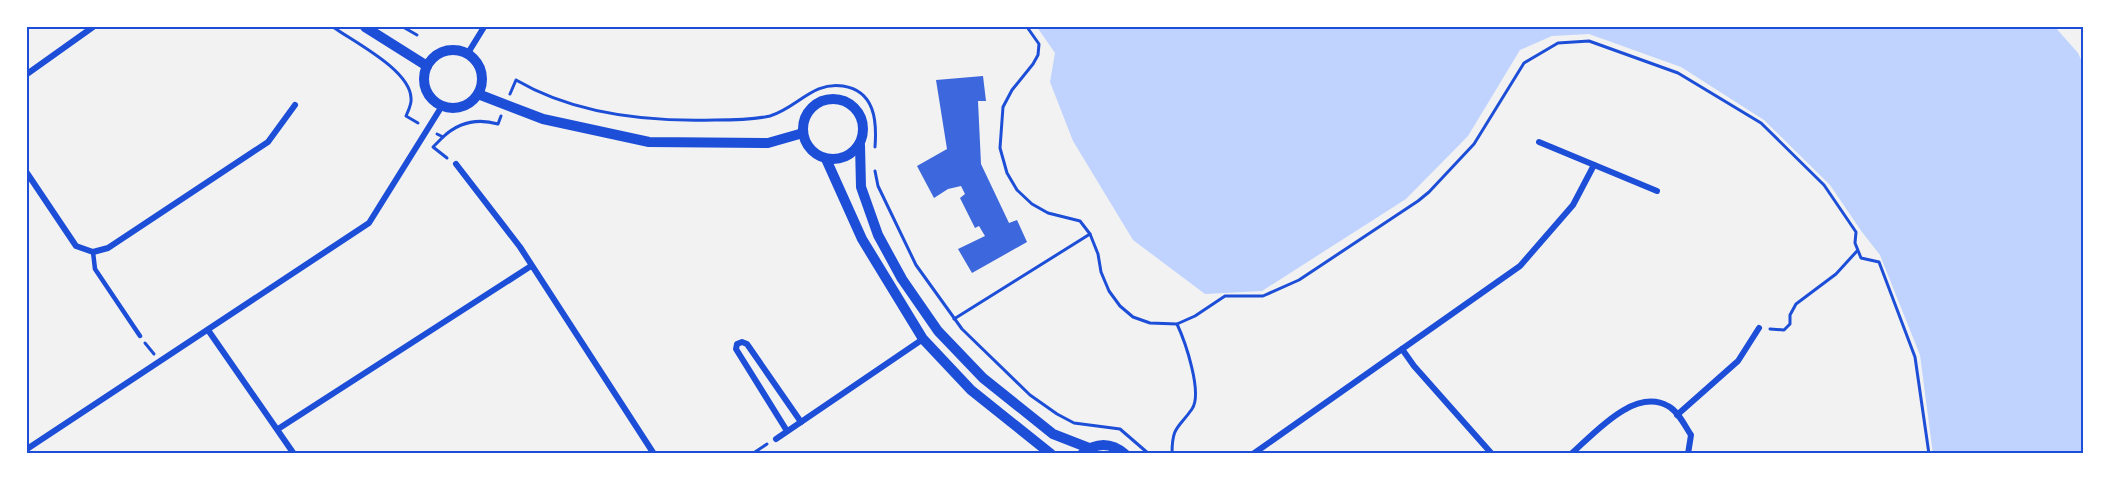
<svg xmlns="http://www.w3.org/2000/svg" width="2110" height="481" viewBox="0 0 2110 481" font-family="'Nunito Sans',sans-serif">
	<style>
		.water { fill: #bfd3fe }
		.building { fill: #3d67dc }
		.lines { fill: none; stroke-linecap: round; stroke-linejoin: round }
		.path { stroke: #1d4ed8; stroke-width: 3 }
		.service { stroke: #1d4ed8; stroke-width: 4.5 }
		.minor { stroke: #1d4ed8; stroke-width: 6 }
		.tertiary { stroke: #1d4ed8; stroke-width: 10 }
		.neatline { fill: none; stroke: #1d4ed8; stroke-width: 2 }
	</style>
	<rect width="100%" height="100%" fill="#f2f2f2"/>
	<path class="water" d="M 1037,27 L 2055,27 L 2078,53 L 2083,64 L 2083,454 L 1933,454 L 1920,355 L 1880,255 L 1862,232 L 1830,185 L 1764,120 L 1681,67 L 1589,34 L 1552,36 L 1520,50 L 1468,136 L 1406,199 L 1262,291 L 1205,294 L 1133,240 L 1073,141 L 1050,82 L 1055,53 Z"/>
	<path class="building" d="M 983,76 L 986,101 L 978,101 L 981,164 L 1009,223 L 1017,220 L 1027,242 L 972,273 L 958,249 L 985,236 L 979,226 L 975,228 L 960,198 L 965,194 L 961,186 L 948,189 L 934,198 L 917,166 L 947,149 L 936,80 Z"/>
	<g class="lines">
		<g class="path">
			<path d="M 333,27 C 354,42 410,70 411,98 C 412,104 408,111 406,116 L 418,123"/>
			<path d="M 403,27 L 417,35"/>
			<path d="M 1027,27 L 1039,44 L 1038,55 L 1033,64 L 1012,90 L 1003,107 L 1000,148 L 1007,173 L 1017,190 L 1032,204 L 1048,213 L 1080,221 L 1090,234 L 1098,254 L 1101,272 L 1109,291 L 1120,306 L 1133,317 L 1150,323 L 1177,324 L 1195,316 L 1225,296 L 1263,296 L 1299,280 L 1418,201 L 1429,192 L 1474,144 L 1524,63 L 1558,43 L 1589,41 L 1678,73 L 1761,123 L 1824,185 L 1856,232 L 1855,243 L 1861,258 L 1879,262 L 1915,357 L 1929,454"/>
			<path d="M 510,94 L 516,80 C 574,114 649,122 715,120 C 733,120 752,120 770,116 C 797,108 813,81 843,86 C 875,91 877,121 875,147"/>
			<path d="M 437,134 L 443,137 C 459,122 477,118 498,124 L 501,116"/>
			<path d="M 443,137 L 433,147 L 447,158"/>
			<path d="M 875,171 L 878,186 L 916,265 L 962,329 L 1030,395 L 1057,414 L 1074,423 L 1120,429 L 1149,454"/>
			<path d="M 954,319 L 1090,234"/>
			<path d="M 1770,329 L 1784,330 L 1790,324 L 1790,315 L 1796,304 L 1836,274 L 1857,251"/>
			<path d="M 145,343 L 154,354"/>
			<path d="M 752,454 L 767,444"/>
			<path d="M 1172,454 C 1172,426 1178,429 1192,409 C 1203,393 1185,341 1177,324"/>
		</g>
		<path class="service" d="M 93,252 L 95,269 L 140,336"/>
		<g class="minor">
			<path d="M 468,53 L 484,27"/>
			<path d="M 27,74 L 93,27"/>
			<path d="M 1539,142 L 1657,191"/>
			<path d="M 456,164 L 520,247 L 654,454"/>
			<path d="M 27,173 L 76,246 L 93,252 L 108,248 L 268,142 L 295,105"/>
			<path d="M 208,330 L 294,454"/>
			<path d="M 1402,349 L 1414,366 L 1492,454"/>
			<path d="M 1677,415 L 1738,361 L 1759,328"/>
			<path d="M 278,429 L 531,266"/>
			<path d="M 787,431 L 736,349 L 737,344 L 742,342 L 747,344 L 801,422"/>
			<path d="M 776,439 L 923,339"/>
			<path d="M 27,449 L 369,223 L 442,106"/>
			<path d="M 1253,454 L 1520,266 L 1573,205 L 1594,165"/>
			<path d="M 1571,454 C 1594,434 1634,387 1668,406 C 1678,411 1685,426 1691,435 L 1688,454"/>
		</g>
		<g class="tertiary">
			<path d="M 365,27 L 427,66"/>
			<circle cx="453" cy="79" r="29"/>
			<path d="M 478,94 L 543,119 L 649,142 L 768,143 L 803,133"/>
			<circle cx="833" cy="129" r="30"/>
			<path d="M 860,145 L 861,187 L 878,235 L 902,279 L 938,331 L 983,378 L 1053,434 L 1089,448"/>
			<path d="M 826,159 L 862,239 L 923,339 L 971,390 L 1051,454"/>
			<path d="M 1082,454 C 1096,442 1111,442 1125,454"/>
		</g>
	</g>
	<rect width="2110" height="481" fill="none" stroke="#ffffff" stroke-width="57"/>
	<rect x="28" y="28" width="2054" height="424" class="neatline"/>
</svg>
